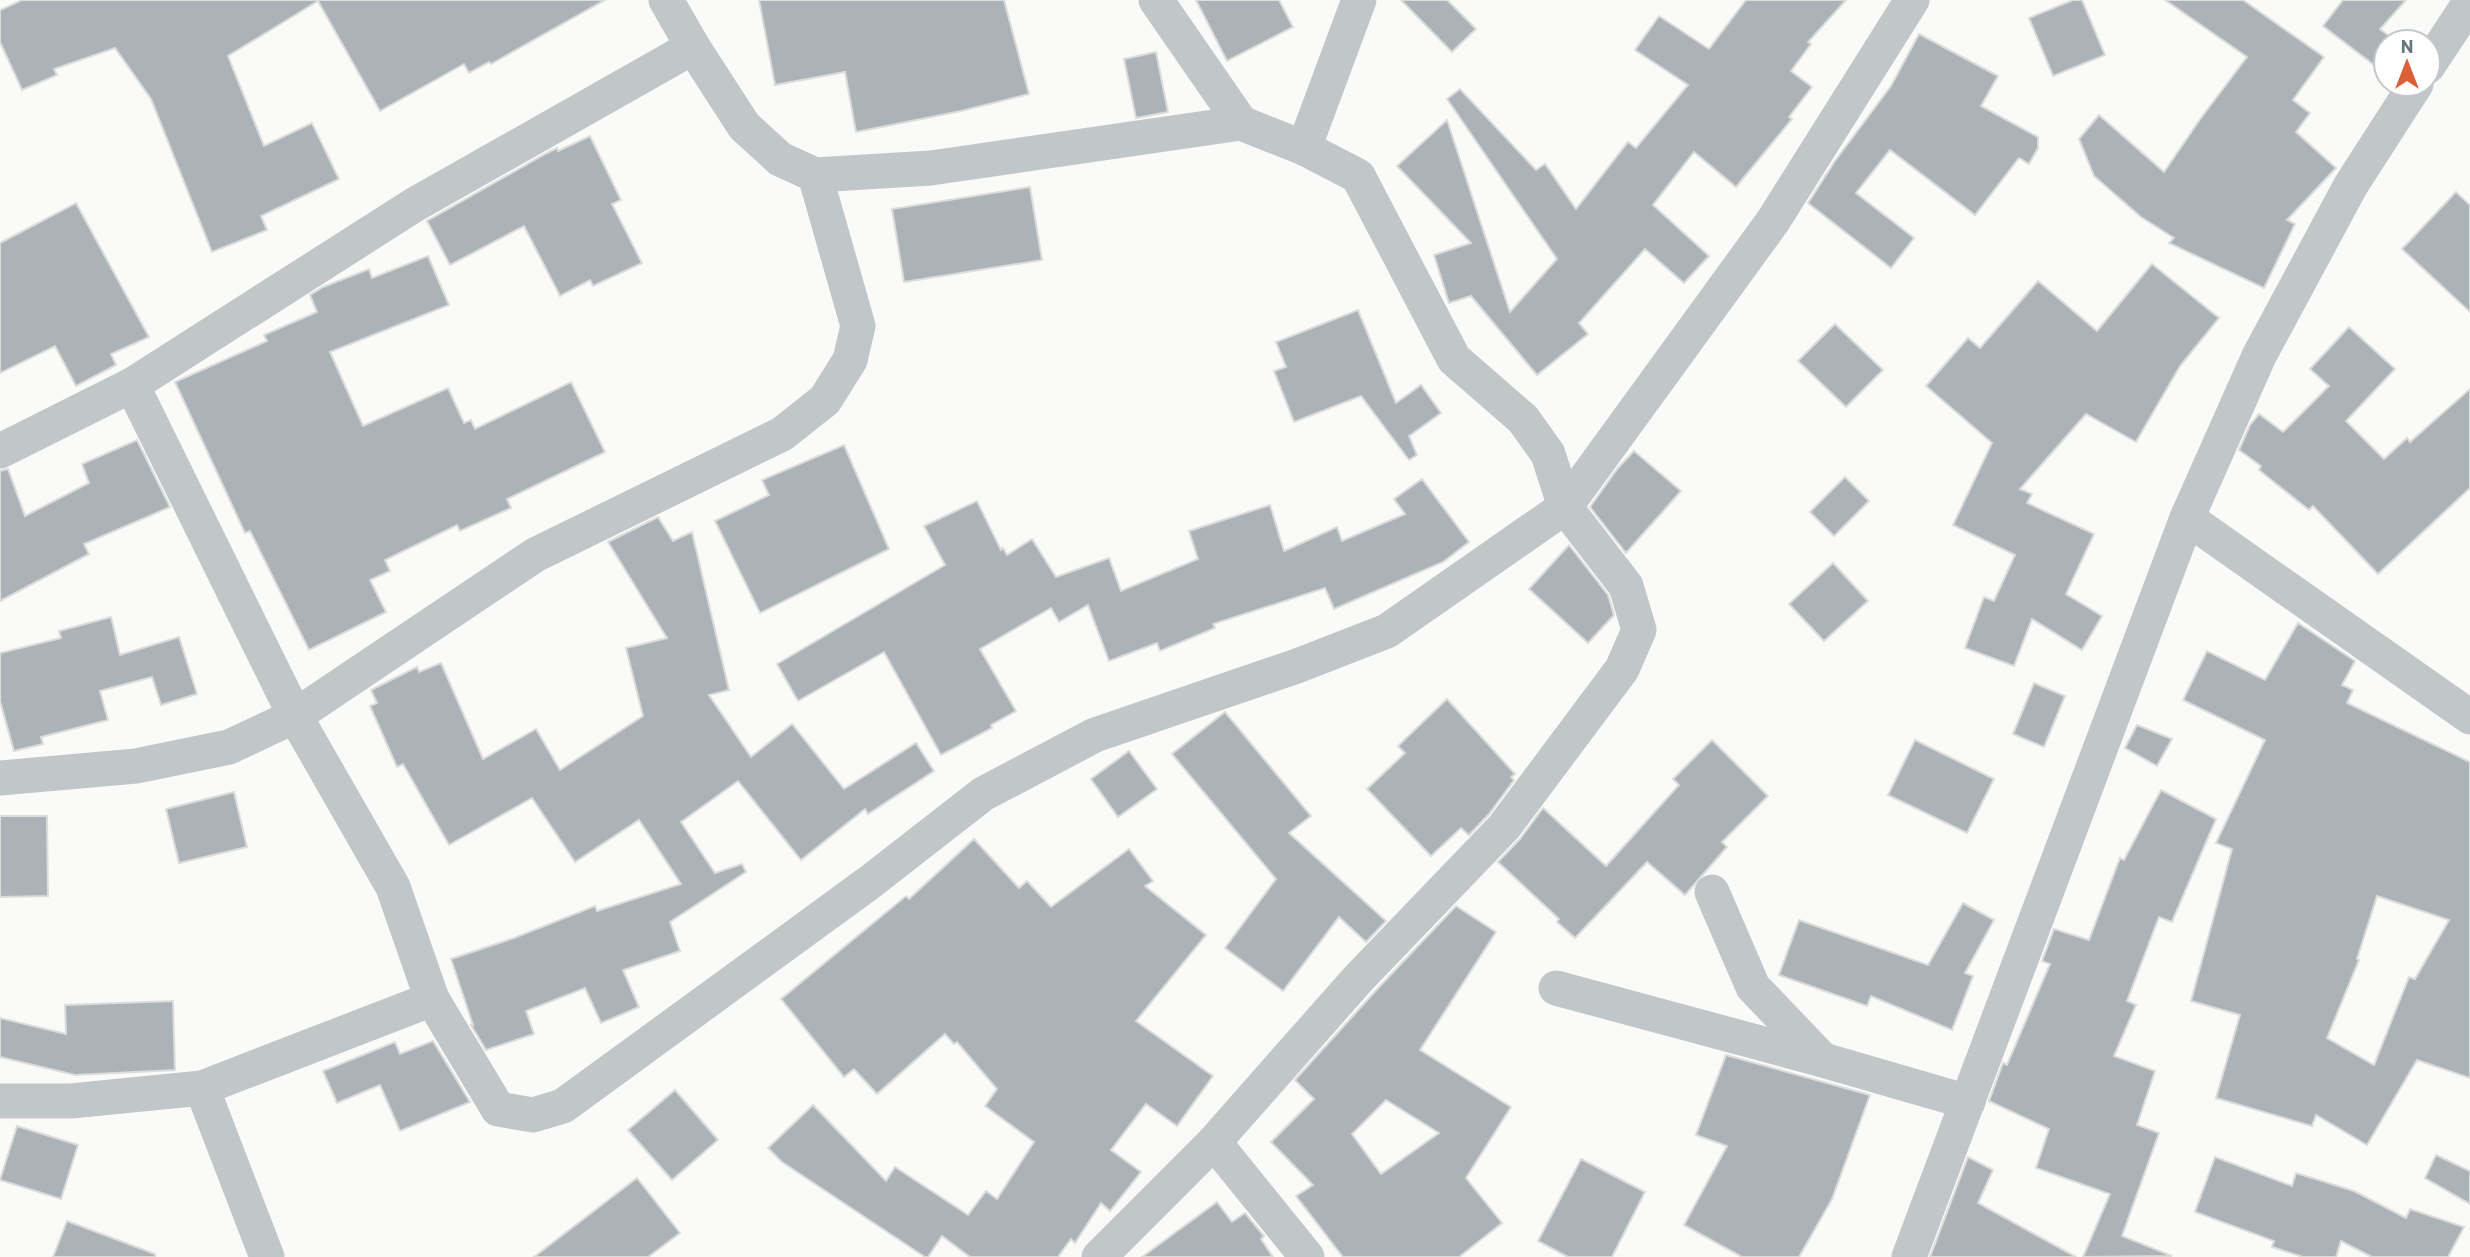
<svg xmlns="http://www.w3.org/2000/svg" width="2470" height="1257" viewBox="0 0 2470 1257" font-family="Barlow,sans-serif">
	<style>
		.building { fill: #abb3b8; stroke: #dcdcda; stroke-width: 2; fill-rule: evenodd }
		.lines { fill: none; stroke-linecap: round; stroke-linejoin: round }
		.street { stroke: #c1c6c9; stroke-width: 35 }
	</style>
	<rect width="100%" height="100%" fill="#fafaf8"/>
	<g class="building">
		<path d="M 22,0 L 605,0 L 491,64 L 489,62 L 469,73 L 464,64 L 380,111 L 318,1 L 228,56 L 264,146 L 312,123 L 339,179 L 261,216 L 267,230 L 212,252 L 151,99 L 115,48 L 54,69 L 57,75 L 22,90 L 0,42 L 0,10 Z"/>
		<path d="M 759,0 L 1004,0 L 1029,94 L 961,111 L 856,132 L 845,72 L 775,85 Z"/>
		<path d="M 1196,0 L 1279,0 L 1293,27 L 1227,61 Z"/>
		<path d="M 1401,0 L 1447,0 L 1476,29 L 1452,52 Z"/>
		<path d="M 1746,0 L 1846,0 L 1808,42 L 1811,44 L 1791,71 L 1812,87 L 1789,117 L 1792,119 L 1736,187 L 1694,152 L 1653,205 L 1709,256 L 1684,283 L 1645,249 L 1579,323 L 1588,334 L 1537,375 L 1471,296 L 1449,303 L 1434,255 L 1471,243 L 1397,166 L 1447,120 L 1510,312 L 1557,259 L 1447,99 L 1460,89 L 1536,170 L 1545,164 L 1576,209 L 1628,142 L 1636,148 L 1688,85 L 1635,50 L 1659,16 L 1709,49 Z"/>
		<path d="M 2073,0 L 2082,0 L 2105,55 L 2053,76 L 2029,18 Z"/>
		<path d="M 2165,0 L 2243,0 L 2324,57 L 2293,100 L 2310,113 L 2296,132 L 2336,168 L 2287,220 L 2295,224 L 2264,288 L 2169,243 L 2174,238 L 2141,217 L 2094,176 L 2079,139 L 2099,115 L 2164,172 L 2201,118 L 2247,57 Z"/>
		<path d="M 2343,0 L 2406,0 L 2380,29 L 2397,42 L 2386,42 L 2386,58 L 2378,68 L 2323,26 Z"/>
		<path d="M 1919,34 L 1998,76 L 1981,106 L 2038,137 L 2038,148 L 2029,164 L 2019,158 L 1975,215 L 1890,150 L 1856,193 L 1914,238 L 1891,268 L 1808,203 L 1835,161 L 1891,86 Z"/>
		<path d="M 1156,52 L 1168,112 L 1136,118 L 1124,59 Z"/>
		<path d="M 590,136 L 621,200 L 612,204 L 642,263 L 593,286 L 590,280 L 560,296 L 524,226 L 450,265 L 427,221 L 547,153 L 557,148 L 558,151 Z"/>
		<path d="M 1030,187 L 1042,260 L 904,282 L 892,209 Z"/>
		<path d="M 2456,192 L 2470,205 L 2470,312 L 2402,249 Z"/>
		<path d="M 76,203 L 149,337 L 111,354 L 116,365 L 76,386 L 55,346 L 0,373 L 0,243 Z"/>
		<path d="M 428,256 L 449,305 L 330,352 L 363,426 L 448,388 L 464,423 L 471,420 L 475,429 L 571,382 L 605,452 L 507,499 L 511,508 L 460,531 L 457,525 L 385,560 L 390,571 L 370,580 L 386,612 L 309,650 L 250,531 L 245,533 L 175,382 L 267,341 L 264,335 L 317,312 L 310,295 L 323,287 L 369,269 L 372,278 Z"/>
		<path d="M 2152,264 L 2219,318 L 2180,366 L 2136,442 L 2086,414 L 2020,489 L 2032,494 L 2027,503 L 2094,534 L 2066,594 L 2102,616 L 2082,650 L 2032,619 L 2014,666 L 1965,648 L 1984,597 L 1994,601 L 2015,555 L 1953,525 L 1992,443 L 1926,386 L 1968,338 L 1980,348 L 2038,281 L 2097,331 Z"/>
		<path d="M 1358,310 L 1396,403 L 1421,385 L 1441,413 L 1409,436 L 1417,455 L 1409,460 L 1361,396 L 1294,422 L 1274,371 L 1286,367 L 1276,342 Z"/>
		<path d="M 1835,324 L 1883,370 L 1846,407 L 1798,361 Z"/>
		<path d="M 2349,327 L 2395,369 L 2346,421 L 2384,459 L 2407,438 L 2410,442 L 2470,389 L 2470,488 L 2378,574 L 2313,506 L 2309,510 L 2259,470 L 2261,466 L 2239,450 L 2250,425 L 2259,414 L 2283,432 L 2329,386 L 2310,369 Z"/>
		<path d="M 137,440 L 170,507 L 84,544 L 89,554 L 0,601 L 0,471 L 8,469 L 25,516 L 89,483 L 82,464 Z"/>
		<path d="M 844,445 L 889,549 L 760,613 L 715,521 L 769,495 L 762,480 Z"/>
		<path d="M 1634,451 L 1681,491 L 1626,553 L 1590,507 L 1618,468 Z"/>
		<path d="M 1845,477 L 1869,501 L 1834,536 L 1810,512 Z"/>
		<path d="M 1422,479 L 1469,542 L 1443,562 L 1334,609 L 1325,588 L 1213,624 L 1215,628 L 1160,651 L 1157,643 L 1109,661 L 1088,605 L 1059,622 L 1051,608 L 980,649 L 1016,711 L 991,725 L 992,728 L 941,755 L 884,652 L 798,701 L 777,664 L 945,565 L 924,526 L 977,501 L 1001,550 L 1003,548 L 1007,555 L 1032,539 L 1056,577 L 1109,558 L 1121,591 L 1198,559 L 1189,531 L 1270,505 L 1284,551 L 1337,527 L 1342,541 L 1405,514 L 1394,499 Z"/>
		<path d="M 658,517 L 673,541 L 692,532 L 729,690 L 709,695 L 751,757 L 792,724 L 844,789 L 916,743 L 934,771 L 868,814 L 865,809 L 801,860 L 738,781 L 681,822 L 715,873 L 742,864 L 746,872 L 670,922 L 680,951 L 623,970 L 639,1007 L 601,1023 L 585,988 L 526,1011 L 534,1034 L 486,1050 L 471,1025 L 473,1025 L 451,959 L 514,938 L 595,906 L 597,911 L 681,884 L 639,820 L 575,862 L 532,798 L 449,845 L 403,764 L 397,767 L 370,706 L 377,703 L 371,690 L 417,667 L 419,672 L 441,663 L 483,759 L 536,729 L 560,770 L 643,716 L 626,648 L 667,638 L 608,542 Z"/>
		<path d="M 1569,545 L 1608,595 L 1614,615 L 1588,643 L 1529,589 Z"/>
		<path d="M 1833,563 L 1868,601 L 1824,641 L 1789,604 Z"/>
		<path d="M 111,617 L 120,655 L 179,637 L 197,694 L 161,705 L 152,677 L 100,691 L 108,720 L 41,737 L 43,744 L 14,751 L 0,701 L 0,653 L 61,638 L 59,631 Z"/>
		<path d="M 2298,623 L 2355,661 L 2342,685 L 2353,690 L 2347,703 L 2470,762 L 2470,1078 L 2417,1060 L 2367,1145 L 2316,1115 L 2312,1126 L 2216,1098 L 2240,1015 L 2191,1001 L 2232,849 L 2216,843 L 2265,740 L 2183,700 L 2207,651 L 2265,680 ZM 2377,896 L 2449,920 L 2415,979 L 2409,977 L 2374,1065 L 2327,1038 L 2359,960 L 2357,959 Z"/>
		<path d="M 2034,683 L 2065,696 L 2044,747 L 2013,734 Z"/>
		<path d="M 1447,699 L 1515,774 L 1511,777 L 1514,780 L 1489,814 L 1469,835 L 1461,828 L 1431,856 L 1367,789 L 1405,753 L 1398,746 Z"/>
		<path d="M 1225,712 L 1311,816 L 1289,833 L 1386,921 L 1366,942 L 1339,917 L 1283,991 L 1225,948 L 1276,879 L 1172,754 Z"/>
		<path d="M 2137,725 L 2172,739 L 2157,766 L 2125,748 Z"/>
		<path d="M 1712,740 L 1768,796 L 1722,842 L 1727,847 L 1685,895 L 1647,862 L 1575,938 L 1557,922 L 1559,919 L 1498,862 L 1520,839 L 1543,808 L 1606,866 L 1679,785 L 1673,779 Z"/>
		<path d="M 1915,740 L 1994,779 L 1967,833 L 1888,795 Z"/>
		<path d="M 1129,751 L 1157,789 L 1118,817 L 1091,779 Z"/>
		<path d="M 2161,790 L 2216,819 L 2172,922 L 2159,917 L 2127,1001 L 2136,1005 L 2114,1056 L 2155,1071 L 2137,1125 L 2159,1133 L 2122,1236 L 2172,1256 L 2083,1257 L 2110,1194 L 2036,1168 L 2049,1129 L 1989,1101 L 2003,1063 L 2007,1065 L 2050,964 L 2042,961 L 2054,929 L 2089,940 L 2120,858 L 2124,860 Z"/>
		<path d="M 234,792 L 247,847 L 179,863 L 166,809 Z"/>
		<path d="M 0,816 L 47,816 L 48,896 L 0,897 Z"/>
		<path d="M 974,839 L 1019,888 L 1027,881 L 1051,907 L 1129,849 L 1153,881 L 1145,886 L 1206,935 L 1136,1021 L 1213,1076 L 1177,1126 L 1146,1104 L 1111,1150 L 1141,1172 L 1110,1211 L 1101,1203 L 1075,1243 L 1071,1239 L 1058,1257 L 970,1257 L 942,1236 L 928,1257 L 925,1257 L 782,1162 L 768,1148 L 813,1105 L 886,1181 L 895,1167 L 968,1215 L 986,1191 L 997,1199 L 1034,1142 L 985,1106 L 997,1089 L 957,1042 L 954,1044 L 945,1034 L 877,1094 L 854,1069 L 844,1077 L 781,999 L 906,896 L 909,899 Z"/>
		<path d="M 1963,903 L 1994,920 L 1965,973 L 1973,976 L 1952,1030 L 1871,996 L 1867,1006 L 1779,975 L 1799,920 L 1928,965 Z"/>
		<path d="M 1456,906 L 1496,932 L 1420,1050 L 1511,1107 L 1466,1178 L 1502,1223 L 1459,1257 L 1343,1257 L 1296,1196 L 1313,1185 L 1271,1142 L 1314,1099 L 1295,1080 L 1381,985 ZM 1386,1100 L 1439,1133 L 1381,1174 L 1352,1134 Z"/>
		<path d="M 173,1001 L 175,1070 L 75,1075 L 0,1057 L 0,1018 L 66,1034 L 65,1005 Z"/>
		<path d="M 433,1041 L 470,1102 L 400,1131 L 380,1085 L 337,1103 L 323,1071 L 395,1042 L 400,1054 Z"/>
		<path d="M 1726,1055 L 1870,1095 L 1832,1199 L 1799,1257 L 1742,1257 L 1684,1225 L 1727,1146 L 1696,1135 Z"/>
		<path d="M 675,1090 L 718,1140 L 672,1180 L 628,1130 Z"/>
		<path d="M 17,1126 L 78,1145 L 61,1199 L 0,1180 Z"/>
		<path d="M 2436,1155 L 2470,1171 L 2470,1204 L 2425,1178 Z"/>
		<path d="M 1968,1157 L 1993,1170 L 1978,1203 L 2076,1257 L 1930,1257 Z"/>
		<path d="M 2215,1157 L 2292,1186 L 2296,1173 L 2354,1191 L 2406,1218 L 2410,1209 L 2464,1227 L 2448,1257 L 2372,1257 L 2341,1241 L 2336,1257 L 2303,1257 L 2272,1247 L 2274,1241 L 2195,1212 Z"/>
		<path d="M 1581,1159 L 1645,1192 L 1612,1257 L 1568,1257 L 1538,1241 Z"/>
		<path d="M 637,1178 L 680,1233 L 648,1257 L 534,1257 Z"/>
		<path d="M 1217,1202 L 1232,1222 L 1245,1213 L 1264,1236 L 1261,1239 L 1273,1257 L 1142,1257 Z"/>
		<path d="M 67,1221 L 155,1254 L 155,1257 L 53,1257 Z"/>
	</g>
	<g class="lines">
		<g class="street">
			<path d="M 666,0 L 693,47 L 744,126 L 780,159 L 815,175 L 931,168 L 1241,123 L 1304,148 L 1358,176 L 1454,359 L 1523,419 L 1548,454 L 1565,507 L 1626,586 L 1639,630 L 1622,669 L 1504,827 L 1357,980 L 1214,1142 L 1099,1257"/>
			<path d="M 1156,0 L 1241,123"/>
			<path d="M 2428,66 L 2470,2"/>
			<path d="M 1304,148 L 1359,0"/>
			<path d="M 132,385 L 295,716 L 393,887 L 432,999 L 498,1109 L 533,1115 L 563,1106 L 870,882 L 983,794 L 1095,735 L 1297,666 L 1387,631 L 1565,507 L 1773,221 L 1912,0"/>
			<path d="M 0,451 L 132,385 L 414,205 L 693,47"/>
			<path d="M 2187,518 L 2470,717"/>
			<path d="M 0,778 L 136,766 L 229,747 L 295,716 L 535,555 L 782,434 L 825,400 L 850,360 L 858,326 L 815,175"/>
			<path d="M 1712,892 L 1753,987 L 1823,1060"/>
			<path d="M 1556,988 L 1823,1060 L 1968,1102"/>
			<path d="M 202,1088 L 267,1257"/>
			<path d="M 0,1101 L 71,1101 L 202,1088 L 432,999"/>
			<path d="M 1214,1142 L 1307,1257"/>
			<path d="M 1909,1257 L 2187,518 L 2259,356 L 2351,185 L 2416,84"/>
		</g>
	</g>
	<g transform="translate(2407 63)"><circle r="33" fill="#ffffff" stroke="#c2c8cd" stroke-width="2"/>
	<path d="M0-5L12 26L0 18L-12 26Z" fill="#db5f37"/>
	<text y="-10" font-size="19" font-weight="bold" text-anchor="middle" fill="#667581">N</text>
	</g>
</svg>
